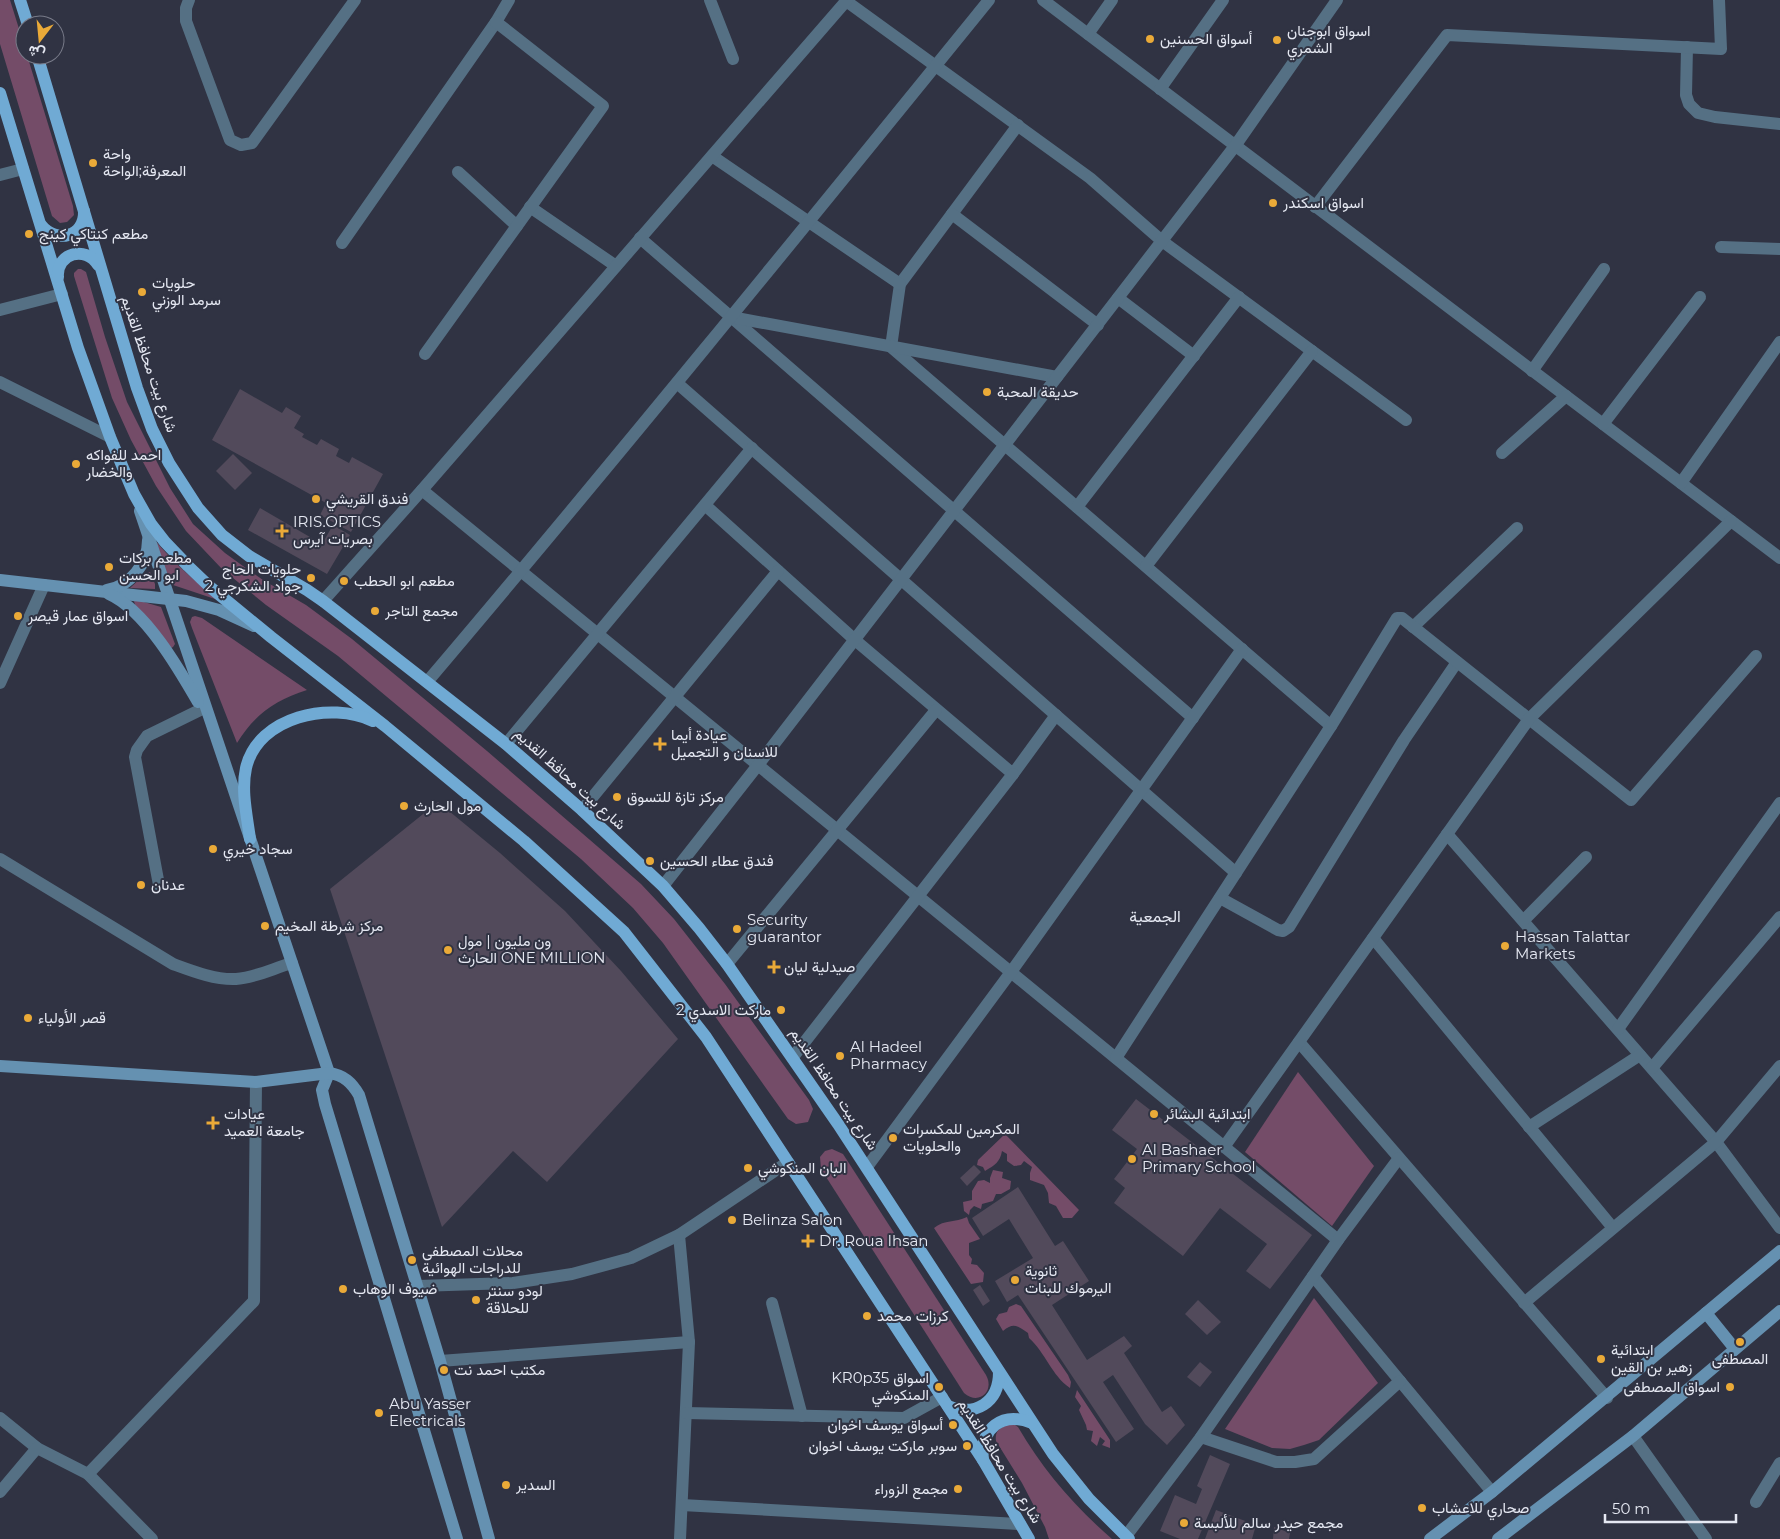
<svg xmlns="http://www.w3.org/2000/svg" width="1780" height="1539" viewBox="0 0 1780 1539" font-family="Montserrat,Vazirmatn,sans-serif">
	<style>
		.green { fill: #744c68 }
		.building { fill: #524a5b }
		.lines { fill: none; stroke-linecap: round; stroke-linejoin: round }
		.street { stroke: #557084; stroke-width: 12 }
		.secondary { stroke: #6591b1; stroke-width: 12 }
		.primary { stroke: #70aad4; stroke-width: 12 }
		.poi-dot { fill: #eaaa38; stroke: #303343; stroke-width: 2 }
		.labels { text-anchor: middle; stroke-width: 4; stroke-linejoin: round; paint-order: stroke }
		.poi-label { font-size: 15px; fill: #e5e8f2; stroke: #303343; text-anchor: start }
		.street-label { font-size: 15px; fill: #e5e8f2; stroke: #303343 }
		.neighbourhood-label { font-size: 16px; fill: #e5e8f2; stroke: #303343 }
	</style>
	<rect width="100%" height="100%" fill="#303343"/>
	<g class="green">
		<path d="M 0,0 L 10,0 L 25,48 L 25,55 L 27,55 L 73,206 L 74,215 L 67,222 L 60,223 L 52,216 L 0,44 Z"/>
		<path d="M 78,269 L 81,269 L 86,272 L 105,337 L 127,402 L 170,488 L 193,524 L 225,553 L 243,566 L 263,580 L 306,605 L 352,639 L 487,751 L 641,884 L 674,919 L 725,984 L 809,1100 L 813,1109 L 808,1122 L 796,1124 L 788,1119 L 663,943 L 633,908 L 581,859 L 338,656 L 266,605 L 222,569 L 186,531 L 156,486 L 131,440 L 112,398 L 74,276 L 74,273 Z"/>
		<path d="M 154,539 C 174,564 196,582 221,601 L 173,585 L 169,579 Z"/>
		<path d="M 150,572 L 155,584 L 155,589 L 130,588 L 145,574 Z"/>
		<path d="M 137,600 L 161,607 L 175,644 L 173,647 L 171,648 L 135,605 L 134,601 Z"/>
		<path d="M 195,616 L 202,618 L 307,690 C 275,700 254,715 237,743 L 192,628 L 190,622 L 192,617 Z"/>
		<path d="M 1298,1072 L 1374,1166 L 1332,1226 L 1245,1152 Z"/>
		<path d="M 1005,1134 L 1079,1210 L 1072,1218 L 1063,1218 L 1056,1206 L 1049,1203 L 1048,1193 L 1044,1185 L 1030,1180 L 1030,1173 L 1032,1167 L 1024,1161 L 1021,1165 L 1014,1166 L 1007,1161 L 1007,1154 L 1002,1151 C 1000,1162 995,1165 985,1171 L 983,1167 L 977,1165 L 978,1160 Z"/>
		<path d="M 832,1149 L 843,1154 L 986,1375 C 995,1391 979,1406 964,1393 L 821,1169 L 820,1157 L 825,1151 Z"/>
		<path d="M 993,1170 L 1003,1172 L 1002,1178 L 1011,1181 L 1010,1189 L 1001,1194 L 996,1194 L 993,1201 L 982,1204 L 981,1209 L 974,1206 L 970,1210 L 969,1215 L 964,1211 L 963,1202 L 972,1200 L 972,1191 L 978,1181 L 984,1180 L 990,1183 L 990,1178 Z"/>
		<path d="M 967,1217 L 969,1223 L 980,1239 L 969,1243 L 969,1255 L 972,1259 L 971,1264 L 977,1265 L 984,1273 L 983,1282 L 971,1284 L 934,1228 C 945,1219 955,1223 967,1217 Z"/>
		<path d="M 1314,1298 L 1378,1383 L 1319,1440 L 1304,1445 L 1290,1449 L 1272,1448 L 1225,1429 Z"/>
		<path d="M 1016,1304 L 1021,1306 L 1068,1375 L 1071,1382 L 1070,1388 C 1052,1376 1045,1352 1029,1338 L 1028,1333 C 1017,1326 1014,1322 1003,1331 L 996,1319 L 999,1314 L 1007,1312 L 1009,1307 Z"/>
		<path d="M 1077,1390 L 1110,1440 L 1110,1448 L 1102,1445 L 1105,1441 L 1100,1437 L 1097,1446 L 1091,1441 L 1093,1431 L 1087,1430 L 1086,1425 L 1079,1410 L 1081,1406 L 1075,1397 Z"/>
		<path d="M 1012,1423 L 1018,1427 C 1043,1470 1074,1506 1112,1539 L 1049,1539 L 1045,1527 L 1022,1483 L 996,1441 C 994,1429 1003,1427 1012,1423 Z"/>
	</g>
	<g class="building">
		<path d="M 240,389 L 282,413 L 286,407 L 301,416 L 294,428 L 304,434 L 302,437 L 317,445 L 321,439 L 339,449 L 336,456 L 349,463 L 352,457 L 383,474 L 351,532 L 320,515 L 326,503 L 212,440 Z"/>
		<path d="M 233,454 L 252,473 L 235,490 L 216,471 Z"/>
		<path d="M 260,508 L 322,544 L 333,525 L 350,535 L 327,574 L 248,530 Z"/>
		<path d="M 438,802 L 500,853 L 565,911 L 621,971 L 678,1039 L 547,1182 L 513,1151 L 442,1227 L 330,889 Z"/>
		<path d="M 1136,1099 L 1312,1235 L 1270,1289 L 1246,1271 L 1267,1244 L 1220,1208 L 1183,1256 L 1114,1203 L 1125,1188 L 1114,1179 L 1137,1149 L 1112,1130 Z"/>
		<path d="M 974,1165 L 981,1172 L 967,1186 L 960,1178 Z"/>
		<path d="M 1018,1187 L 1055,1246 L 1063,1241 L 1089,1281 L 1052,1305 L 1087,1360 L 1124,1336 L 1132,1346 L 1124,1353 L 1162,1412 L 1171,1406 L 1185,1425 L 1167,1445 L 1145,1424 L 1113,1375 L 1103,1382 L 1134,1429 L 1116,1442 L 1018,1295 L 1007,1302 L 995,1281 L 1033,1258 L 1009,1219 L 983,1236 L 972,1218 Z"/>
		<path d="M 980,1285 L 990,1301 L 983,1306 L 973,1290 Z"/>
		<path d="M 1198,1300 L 1221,1322 L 1207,1335 L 1185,1314 Z"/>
		<path d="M 1200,1362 L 1212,1372 L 1200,1387 L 1187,1377 Z"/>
		<path d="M 1210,1455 L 1230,1464 L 1198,1539 L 1180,1539 L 1160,1531 L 1175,1495 L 1196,1504 L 1202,1489 L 1197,1486 Z"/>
		<path d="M 1216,1510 L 1256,1525 L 1252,1539 L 1205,1539 Z"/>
		<path d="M 1274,1527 L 1290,1533 L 1289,1539 L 1273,1539 Z"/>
	</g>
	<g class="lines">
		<g class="street">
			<path d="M 189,0 L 186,8 L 186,21 L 230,140 L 241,145 L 252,143 L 355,0"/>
			<path d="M 710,0 L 733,59"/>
			<path d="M 1043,0 L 1780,558"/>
			<path d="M 846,1 L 1090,178 L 1162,241 L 1406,420"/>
			<path d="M 1088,34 L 1112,0"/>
			<path d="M 1687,47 L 1686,95 L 1689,104 L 1698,113 L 1715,117 L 1780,124"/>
			<path d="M 1160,89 L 1223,0"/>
			<path d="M 1018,125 L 900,284 L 891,347 L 1331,726"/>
			<path d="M 712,156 L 900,284"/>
			<path d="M 458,172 L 517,226"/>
			<path d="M 0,175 L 23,169"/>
			<path d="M 530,207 L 616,266"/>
			<path d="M 1315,207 L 1447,35 L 1721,49 L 1719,0"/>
			<path d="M 952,214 L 1098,325"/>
			<path d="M 640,238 L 1193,718"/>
			<path d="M 342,243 L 496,22 L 509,0"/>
			<path d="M 1721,247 L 1780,249"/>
			<path d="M 1118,298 L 1194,356"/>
			<path d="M 0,310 L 62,294"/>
			<path d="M 731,317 L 1057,377"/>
			<path d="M 425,354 L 603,106 L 496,22"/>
			<path d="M 1532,371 L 1604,269"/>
			<path d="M 0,382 L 110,437"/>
			<path d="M 677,383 L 1236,873"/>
			<path d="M 1603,424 L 1700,297"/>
			<path d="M 1502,453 L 1566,396"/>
			<path d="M 1681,483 L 1780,342"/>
			<path d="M 422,490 L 1338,1240"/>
			<path d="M 705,505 L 855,640 L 1013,774 L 1056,715"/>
			<path d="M 1077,507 L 1239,297"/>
			<path d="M 1146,566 L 1312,351"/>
			<path d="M 323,601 L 422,490 L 847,0"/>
			<path d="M 1413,627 L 1517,528"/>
			<path d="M 427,682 C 618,457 803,229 989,0"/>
			<path d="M 0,683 L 44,585"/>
			<path d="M 506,744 L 752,448"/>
			<path d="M 582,810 L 778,571"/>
			<path d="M 1447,834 L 1716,1142 L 1780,1228"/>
			<path d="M 0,859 L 173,964 C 192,971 215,980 236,979 C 255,978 274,968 292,963"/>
			<path d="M 159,885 L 135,757 L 137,750 L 147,736 L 202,709"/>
			<path d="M 663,886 L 758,765 L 1235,146 L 1337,0"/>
			<path d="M 1220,898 L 1278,930 L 1283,931 L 1289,927 L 1404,740 L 1457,662"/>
			<path d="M 1524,920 L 1586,857"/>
			<path d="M 1373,938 L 1613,1228"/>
			<path d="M 727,964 L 936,710"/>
			<path d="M 1618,1029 L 1780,803"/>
			<path d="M 1299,1042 L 1607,1398"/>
			<path d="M 793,1057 L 1013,774"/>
			<path d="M 1116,1058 L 1331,726 L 1397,618 L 1402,618 L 1631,800 L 1756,656"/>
			<path d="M 1652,1068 L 1780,917"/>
			<path d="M 1529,1127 L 1640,1055"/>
			<path d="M 1224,1147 L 1529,719 L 1731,521"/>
			<path d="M 867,1167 L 1011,972 L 1242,649"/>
			<path d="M 679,1235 L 689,1342 L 680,1539"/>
			<path d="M 1313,1276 L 1492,1492"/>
			<path d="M 418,1286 L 513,1283 L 572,1274 L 631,1258 L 679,1235 L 788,1162"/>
			<path d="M 772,1303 L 802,1416"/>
			<path d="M 1524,1303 L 1716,1142 L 1780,1066"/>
			<path d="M 440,1361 L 689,1342"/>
			<path d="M 686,1413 L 904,1418 L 942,1397"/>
			<path d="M 0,1418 L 37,1448 L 88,1474 L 152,1539"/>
			<path d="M 1633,1436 L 1706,1539"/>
			<path d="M 1201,1437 L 1276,1462 L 1295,1462 L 1314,1459 L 1400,1381"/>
			<path d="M 88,1474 L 254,1301 L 256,1082"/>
			<path d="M 0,1492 L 37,1448"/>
			<path d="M 1756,1502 L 1780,1463"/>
			<path d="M 682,1505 L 1020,1524"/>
			<path d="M 1126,1536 L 1201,1437 L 1338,1240 L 1399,1158"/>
		</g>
		<g class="secondary">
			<path d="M 140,511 L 329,1073 L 322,1090 L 325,1104 L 457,1539"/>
			<path d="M 0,580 L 186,601 L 219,610 L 254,626"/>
			<path d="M 107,590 C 130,586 148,564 148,540"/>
			<path d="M 109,594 C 145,610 179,669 198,702"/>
			<path d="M 0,1066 L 256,1082 L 329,1073 C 344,1075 352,1083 359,1095 L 440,1361 L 489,1539"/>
			<path d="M 1706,1313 L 1735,1349"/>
			<path d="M 1430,1539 L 1492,1492 L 1780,1251"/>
			<path d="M 1498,1539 L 1633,1436 L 1780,1311"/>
		</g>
		<g class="primary">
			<path d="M 20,0 L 28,25"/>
			<path d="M 37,55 L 137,388 L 152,429 L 169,463 L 198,508 L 222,535 L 249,556 L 307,590 L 323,601 L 506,744 L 582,810 L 663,886 L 699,928 L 727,964 L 838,1124 L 1053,1454 L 1089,1499 L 1129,1539"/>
			<path d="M 0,93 L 78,348 L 110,437 L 134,494 L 151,524 L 165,542 L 188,566 L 210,587 L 271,637 L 385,726 L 524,841 L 624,932 L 706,1037 L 983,1460 L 1029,1539"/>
			<path d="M 41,225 C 56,244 85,237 84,211"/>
			<path d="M 58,277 C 56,253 86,245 98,265"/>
			<path d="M 250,839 C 247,816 241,791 246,768 C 258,716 331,701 373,721"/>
			<path d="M 948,1406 C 975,1417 999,1403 999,1372"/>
			<path d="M 983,1460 C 980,1428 1002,1411 1032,1423"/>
		</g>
	</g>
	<g class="poi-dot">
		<circle cx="1150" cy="39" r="5"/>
		<circle cx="1277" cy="40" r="5"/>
		<circle cx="93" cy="163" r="5"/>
		<circle cx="1273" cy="203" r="5"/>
		<circle cx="29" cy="234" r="5"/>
		<circle cx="142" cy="292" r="5"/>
		<circle cx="987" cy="392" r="5"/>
		<circle cx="76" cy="464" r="5"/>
		<circle cx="316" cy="499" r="5"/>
		<path d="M279.5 523.5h5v5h5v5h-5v5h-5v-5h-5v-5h5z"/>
		<circle cx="109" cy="567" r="5"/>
		<circle cx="311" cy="578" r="5"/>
		<circle cx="344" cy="581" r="5"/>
		<circle cx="375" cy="611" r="5"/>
		<circle cx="18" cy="616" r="5"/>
		<path d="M657.5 736.5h5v5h5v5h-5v5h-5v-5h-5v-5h5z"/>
		<circle cx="617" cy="797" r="5"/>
		<circle cx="404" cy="806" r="5"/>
		<circle cx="213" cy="849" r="5"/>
		<circle cx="650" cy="861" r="5"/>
		<circle cx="141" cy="885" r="5"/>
		<circle cx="265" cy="926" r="5"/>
		<circle cx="737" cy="929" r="5"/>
		<circle cx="1505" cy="946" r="5"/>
		<circle cx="448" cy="950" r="5"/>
		<path d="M771.5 959.5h5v5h5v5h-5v5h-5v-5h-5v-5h5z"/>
		<circle cx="781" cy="1010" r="5"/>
		<circle cx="28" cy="1018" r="5"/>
		<circle cx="840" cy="1056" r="5"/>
		<circle cx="1154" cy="1114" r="5"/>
		<path d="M210.5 1115.5h5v5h5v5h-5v5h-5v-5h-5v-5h5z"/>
		<circle cx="893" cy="1138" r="5"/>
		<circle cx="1132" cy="1159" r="5"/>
		<circle cx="748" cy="1168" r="5"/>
		<circle cx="732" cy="1220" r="5"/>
		<path d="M805.5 1233.5h5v5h5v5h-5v5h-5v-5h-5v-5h5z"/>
		<circle cx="412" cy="1260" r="5"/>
		<circle cx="1015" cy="1280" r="5"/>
		<circle cx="343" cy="1289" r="5"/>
		<circle cx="476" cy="1300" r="5"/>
		<circle cx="867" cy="1316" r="5"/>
		<circle cx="1740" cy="1342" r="5"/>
		<circle cx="1601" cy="1359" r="5"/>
		<circle cx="444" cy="1370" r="5"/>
		<circle cx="939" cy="1387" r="5"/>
		<circle cx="1730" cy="1387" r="5"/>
		<circle cx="379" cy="1413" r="5"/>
		<circle cx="953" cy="1425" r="5"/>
		<circle cx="967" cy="1446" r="5"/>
		<circle cx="506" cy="1485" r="5"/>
		<circle cx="958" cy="1489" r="5"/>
		<circle cx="1422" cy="1508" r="5"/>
		<circle cx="1184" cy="1523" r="5"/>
	</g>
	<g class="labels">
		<g class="poi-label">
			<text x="1287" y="36">اسواق ابوجنان<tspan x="1287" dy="17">الشمري</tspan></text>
			<text x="1160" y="44">أسواق الحسنين</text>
			<text x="103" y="159">واحة<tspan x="103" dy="17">المعرفة;الواحة</tspan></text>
			<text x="1283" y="208">اسواق اسكندر</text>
			<text x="39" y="239">مطعم كنتاكي كينج</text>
			<text x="152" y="288">حلويات<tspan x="152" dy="17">سرمد الوزني</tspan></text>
			<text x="997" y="397">حديقة المحبة</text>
			<text x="86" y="460">احمد للفواكه<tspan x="86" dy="17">والخضار</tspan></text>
			<text x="326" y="504">فندق القريشي</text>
			<text x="293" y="527">IRIS.OPTICS<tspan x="293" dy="17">بصريات آيرس</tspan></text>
			<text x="119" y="563">مطعم بركات<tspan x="119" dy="17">ابو الحسن</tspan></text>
			<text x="301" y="574" text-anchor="end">حلويات الحاج<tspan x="301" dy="17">جواد الشكرجي 2</tspan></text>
			<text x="354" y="586">مطعم ابو الحطب</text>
			<text x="385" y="616">مجمع التاجر</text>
			<text x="28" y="621">اسواق عمار قيصر</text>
			<text x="671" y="740">عيادة أيما<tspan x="671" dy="17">للاسنان و التجميل</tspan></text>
			<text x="627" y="802">مركز تازة للتسوق</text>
			<text x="414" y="811">مول الحارث</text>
			<text x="223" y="854">سجاد خيري</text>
			<text x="660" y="866">فندق عطاء الحسين</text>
			<text x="151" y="890">عدنان</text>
			<text x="747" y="925">Security<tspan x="747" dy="17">guarantor</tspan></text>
			<text x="275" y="931">مركز شرطة المخيم</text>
			<text x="1515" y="942">Hassan Talattar<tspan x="1515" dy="17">Markets</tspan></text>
			<text x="458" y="946">ون مليون | مول<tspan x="458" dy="17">الحارث ONE MILLION</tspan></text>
			<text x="784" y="972">صيدلية ليان</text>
			<text x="771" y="1015" text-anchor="end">ماركت الاسدي 2</text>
			<text x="38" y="1023">قصر الأولياء</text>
			<text x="850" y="1052">Al Hadeel<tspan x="850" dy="17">Pharmacy</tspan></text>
			<text x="224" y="1119">عيادات<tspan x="224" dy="17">جامعة العميد</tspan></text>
			<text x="1164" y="1119">ابتدائية البشائر</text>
			<text x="903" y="1134">المكرمين للمكسرات<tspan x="903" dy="17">والحلويات</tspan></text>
			<text x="1142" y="1155">Al Bashaer<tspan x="1142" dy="17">Primary School</tspan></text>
			<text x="758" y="1173">البان المنكوشي</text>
			<text x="742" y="1225">Belinza Salon</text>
			<text x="819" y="1246">Dr. Roua Ihsan</text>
			<text x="422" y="1256">محلات المصطفى<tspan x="422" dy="17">للدراجات الهوائية</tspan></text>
			<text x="1025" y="1276">ثانوية<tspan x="1025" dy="17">اليرموك للبنات</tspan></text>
			<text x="353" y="1294">ضيوف الوهاب</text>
			<text x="486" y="1296">لودو سنتر<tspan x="486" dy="17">للحلاقة</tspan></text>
			<text x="877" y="1321">كرزات محمد</text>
			<text x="1611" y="1355">ابتدائية<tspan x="1611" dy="17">زهير بن القين</tspan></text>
			<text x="1740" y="1364" text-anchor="middle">المصطفى</text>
			<text x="454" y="1375">مكتب احمد نت</text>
			<text x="929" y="1383" text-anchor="end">KR0p35 اسواق<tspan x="929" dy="17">المنكوشي</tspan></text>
			<text x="1720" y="1392" text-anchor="end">اسواق المصطفى</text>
			<text x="389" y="1409">Abu Yasser<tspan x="389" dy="17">Electricals</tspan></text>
			<text x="943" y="1430" text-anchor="end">أسواق يوسف اخوان</text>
			<text x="957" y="1451" text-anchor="end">سوبر ماركت يوسف اخوان</text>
			<text x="516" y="1490">السدير</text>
			<text x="948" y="1494" text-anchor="end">مجمع الزوراء</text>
			<text x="1432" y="1513">صحاري للاعشاب</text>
			<text x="1194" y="1528">مجمع حيدر سالم للألبسة</text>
		</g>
		<g class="street-label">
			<text transform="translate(149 364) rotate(71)" y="5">شارع بيت محافظ القديم</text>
			<text transform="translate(570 779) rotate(42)" y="5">شارع بيت محافظ القديم</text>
			<text transform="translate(834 1089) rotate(56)" y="5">شارع بيت محافظ القديم</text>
			<text transform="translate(1000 1461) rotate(58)" y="5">شارع بيت محافظ القديم</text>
		</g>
		<g class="neighbourhood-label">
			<text x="1155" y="922">الجمعية</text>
		</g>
	</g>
	<g transform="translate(40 40) rotate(196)"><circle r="24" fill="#303343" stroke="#787b89"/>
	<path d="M0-4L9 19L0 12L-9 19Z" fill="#eaaa38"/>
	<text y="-8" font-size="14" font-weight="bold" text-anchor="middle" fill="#e5e8f2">ش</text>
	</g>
	<path d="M1605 1514v8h131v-8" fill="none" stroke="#e5e8f2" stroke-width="2.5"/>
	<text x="1612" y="1514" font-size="15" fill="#e5e8f2" stroke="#303343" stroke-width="4" paint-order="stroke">50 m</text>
</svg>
